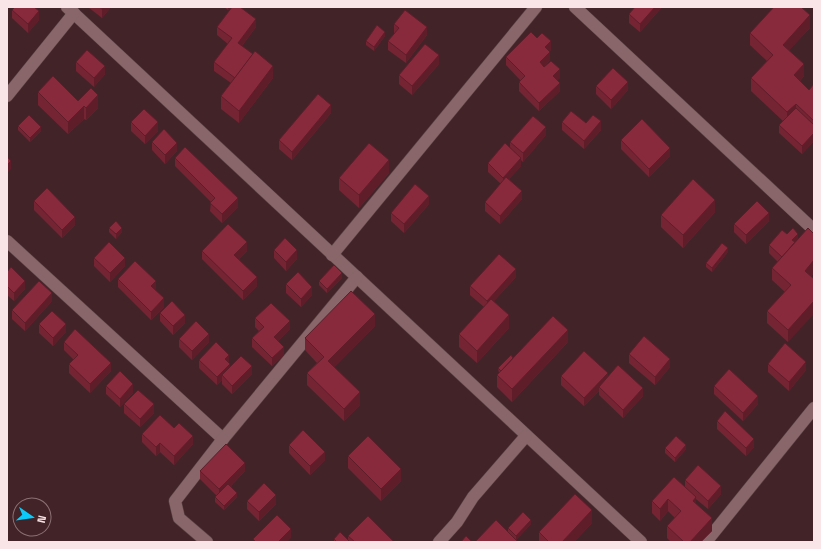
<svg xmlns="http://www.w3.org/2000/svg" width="821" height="549" viewBox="0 0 821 549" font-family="'Space Grotesk',sans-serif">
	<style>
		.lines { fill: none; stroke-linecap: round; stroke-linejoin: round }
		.minor-casing { stroke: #594144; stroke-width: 13 }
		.minor { stroke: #886669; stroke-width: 12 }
		.wall { fill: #752434 }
		.shaded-wall { fill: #5f1d2a }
		.building { fill: #882a3c; stroke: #5f1d2a }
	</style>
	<rect width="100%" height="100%" fill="#422428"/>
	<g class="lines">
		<defs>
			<g id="minor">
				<path d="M 67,7 L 641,542"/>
				<path d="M 575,7 L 814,230"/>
				<path d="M 7,96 L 74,13"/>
				<path d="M 7,241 L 223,439"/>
				<path d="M 332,255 L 536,7"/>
				<path d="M 207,542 L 179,518 L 175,501 L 223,439 L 357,277"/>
				<path d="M 439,542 L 457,522 L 473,497 L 526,436"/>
				<path d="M 706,542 L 814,408"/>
			</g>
		</defs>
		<use href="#minor" class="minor-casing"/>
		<use href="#minor" class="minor"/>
	</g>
	<g class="wall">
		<path d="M 88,7 L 111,7 L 102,18 Z"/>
		<path d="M 224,7 L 231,7 L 228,10 Z"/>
		<path d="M 635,7 L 662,7 L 640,32 L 629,23 L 629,14 Z"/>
		<path d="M 12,10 L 39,20 L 28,33 L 12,18 Z"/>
		<path d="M 394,24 L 427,35 L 406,63 L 388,50 L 388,41 L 394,34 Z"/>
		<path d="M 217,27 L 256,27 L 242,46 L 273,78 L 239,123 L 221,109 L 221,96 L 231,83 L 214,71 L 214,62 L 228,44 L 217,35 Z"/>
		<path d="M 810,28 L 789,50 L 804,76 L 800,81 L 809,90 L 814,84 L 814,141 L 802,154 L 779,133 L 779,125 L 783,121 L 751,91 L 751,78 L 767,61 L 750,45 L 750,33 Z"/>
		<path d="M 385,36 L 374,51 L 366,45 L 366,41 Z"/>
		<path d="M 537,38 L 551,50 L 549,51 L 550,60 L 544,67 L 560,78 L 557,80 L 560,91 L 539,111 L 519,91 L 519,82 L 521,81 L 506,65 L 506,57 Z"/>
		<path d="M 76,62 L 105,74 L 94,87 L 76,71 Z"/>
		<path d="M 439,64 L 412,95 L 399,84 L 399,75 Z"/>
		<path d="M 596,86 L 628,90 L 611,109 L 596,94 Z"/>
		<path d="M 38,92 L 78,101 L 98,108 L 86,120 L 84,119 L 68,134 L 38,105 Z"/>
		<path d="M 331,113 L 292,160 L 279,149 L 279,140 Z"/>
		<path d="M 131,122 L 158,131 L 145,144 L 131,131 Z"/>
		<path d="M 562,122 L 586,123 L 601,130 L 584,149 L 562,130 Z"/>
		<path d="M 18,126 L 41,131 L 30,142 L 18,130 Z"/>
		<path d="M 546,135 L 523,162 L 521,160 L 521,166 L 509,179 L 522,199 L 500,224 L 485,211 L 485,202 L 501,184 L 488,172 L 488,163 L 510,148 L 510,142 Z"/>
		<path d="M 621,140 L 670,156 L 649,177 L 621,149 Z"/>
		<path d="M 152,142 L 177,151 L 165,164 L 152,150 Z"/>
		<path d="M 175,158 L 238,207 L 222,223 L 210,211 L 211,202 L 175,166 Z"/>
		<path d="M 389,173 L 359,208 L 339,190 L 339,178 Z"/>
		<path d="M 34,201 L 75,225 L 62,238 L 34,210 Z"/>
		<path d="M 429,204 L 404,233 L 391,221 L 391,213 Z"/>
		<path d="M 715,212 L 683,248 L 661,227 L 661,215 Z"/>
		<path d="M 769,221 L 746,244 L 734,232 L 734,224 Z"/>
		<path d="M 109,228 L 122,232 L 116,239 L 109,232 Z"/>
		<path d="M 787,234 L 798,239 L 814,273 L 811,276 L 788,342 L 767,323 L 767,311 L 785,292 L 772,280 L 772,268 L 778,262 L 769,253 L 769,245 Z"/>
		<path d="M 274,250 L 297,259 L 286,271 L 274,258 Z"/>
		<path d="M 202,251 L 247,251 L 239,259 L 257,286 L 243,300 L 202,259 Z"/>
		<path d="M 728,252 L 712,272 L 706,267 L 706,263 Z"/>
		<path d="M 94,258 L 125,266 L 110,282 L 94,266 Z"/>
		<path d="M 7,272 L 25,289 L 14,301 L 7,295 Z"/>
		<path d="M 516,277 L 494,301 L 509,328 L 477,363 L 459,347 L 459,334 L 484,307 L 470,295 L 470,286 Z"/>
		<path d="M 342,278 L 327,293 L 319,285 L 319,281 Z"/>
		<path d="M 118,279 L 156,290 L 155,290 L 164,307 L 151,320 L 118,287 Z"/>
		<path d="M 286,284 L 312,295 L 301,307 L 286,293 Z"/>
		<path d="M 52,301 L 25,331 L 12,319 L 12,310 Z"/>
		<path d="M 160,313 L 185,323 L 173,335 L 160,321 Z"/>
		<path d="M 255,318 L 290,329 L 278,341 L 284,355 L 272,366 L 252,347 L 252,338 L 259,331 L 255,327 Z"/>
		<path d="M 39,324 L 66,332 L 53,346 L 39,333 Z"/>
		<path d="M 375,326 L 334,367 L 360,405 L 344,421 L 307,385 L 307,373 L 317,363 L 305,350 L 305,338 Z"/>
		<path d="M 179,339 L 209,342 L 192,360 L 179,347 Z"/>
		<path d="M 64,342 L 111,371 L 90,393 L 69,373 L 69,364 L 74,360 L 64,350 Z"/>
		<path d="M 568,342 L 512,402 L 497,387 L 497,375 L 499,373 L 498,368 L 513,358 Z"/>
		<path d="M 629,354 L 670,367 L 655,385 L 629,363 Z"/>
		<path d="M 199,360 L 229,363 L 230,367 L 252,374 L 232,394 L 222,384 L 222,380 L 217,385 L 199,368 Z"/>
		<path d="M 768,364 L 806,370 L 789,391 L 768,372 Z"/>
		<path d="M 561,376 L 608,377 L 643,396 L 623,418 L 599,395 L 599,391 L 584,406 L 561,385 Z"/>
		<path d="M 106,386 L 133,393 L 120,407 L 106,394 Z"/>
		<path d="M 714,386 L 758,404 L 743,421 L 714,394 Z"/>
		<path d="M 124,404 L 154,413 L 140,427 L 124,413 Z"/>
		<path d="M 717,421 L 754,447 L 746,456 L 717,429 Z"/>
		<path d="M 174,428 L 193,444 L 174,465 L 160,452 L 156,456 L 142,442 L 142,434 Z"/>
		<path d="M 289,445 L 325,460 L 310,475 L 289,453 Z"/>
		<path d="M 665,448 L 686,449 L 675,462 L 665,453 Z"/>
		<path d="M 348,456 L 401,481 L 381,501 L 348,468 Z"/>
		<path d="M 200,471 L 245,471 L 231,486 L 237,497 L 224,510 L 215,502 L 215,497 L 217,496 L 200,479 Z"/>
		<path d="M 685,480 L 721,494 L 708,509 L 696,499 L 696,504 L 712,531 L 701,542 L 671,542 L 667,538 L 667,526 L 675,518 L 668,511 L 660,521 L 652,513 L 652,501 L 685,487 Z"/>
		<path d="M 247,501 L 276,504 L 259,521 L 247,509 Z"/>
		<path d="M 592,523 L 574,542 L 539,542 L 539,532 Z"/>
		<path d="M 531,524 L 516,540 L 508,532 L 508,528 Z"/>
		<path d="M 348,536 L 394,542 L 334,542 L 334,539 L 348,540 Z"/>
	</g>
	<g class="shaded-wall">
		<path d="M 104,7 L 111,7 L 102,18 L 102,9 Z"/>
		<path d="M 228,7 L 231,7 L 228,10 Z"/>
		<path d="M 655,7 L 662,7 L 640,32 L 640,24 Z"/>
		<path d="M 39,11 L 39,20 L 28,33 L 28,24 Z"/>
		<path d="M 810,15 L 810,28 L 783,57 L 783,45 Z"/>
		<path d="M 256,19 L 256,27 L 238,51 L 238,43 Z"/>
		<path d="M 427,27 L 427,35 L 406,63 L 406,55 Z"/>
		<path d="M 385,32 L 385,36 L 374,51 L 374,47 Z"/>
		<path d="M 551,41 L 551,50 L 545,55 L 545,47 Z"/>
		<path d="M 550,52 L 550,60 L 540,71 L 540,62 Z"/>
		<path d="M 439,55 L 439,64 L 412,95 L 412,86 Z"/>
		<path d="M 804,64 L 804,76 L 794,88 L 794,75 Z"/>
		<path d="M 105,66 L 105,74 L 94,87 L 94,78 Z"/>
		<path d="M 273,66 L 273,78 L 239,123 L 239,111 Z"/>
		<path d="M 560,69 L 560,78 L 553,84 L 553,76 Z"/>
		<path d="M 628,82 L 628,90 L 611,109 L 611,100 Z"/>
		<path d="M 560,83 L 560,91 L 539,111 L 539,103 Z"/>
		<path d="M 98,95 L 98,108 L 86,120 L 86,108 Z"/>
		<path d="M 796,104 L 796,116 L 787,125 L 787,112 Z"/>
		<path d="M 331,105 L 331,113 L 292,160 L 292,152 Z"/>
		<path d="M 84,106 L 84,119 L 68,134 L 68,122 Z"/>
		<path d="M 601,121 L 601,130 L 584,149 L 584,141 Z"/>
		<path d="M 158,122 L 158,131 L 145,144 L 145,136 Z"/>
		<path d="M 41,127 L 41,131 L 30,142 L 30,138 Z"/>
		<path d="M 546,127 L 546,135 L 523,162 L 523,153 Z"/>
		<path d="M 814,133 L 814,141 L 802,154 L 802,146 Z"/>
		<path d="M 177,143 L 177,151 L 165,164 L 165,155 Z"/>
		<path d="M 670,148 L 670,156 L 649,177 L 649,169 Z"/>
		<path d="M 521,158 L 521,166 L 503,186 L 503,178 Z"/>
		<path d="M 389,160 L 389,173 L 359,208 L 359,195 Z"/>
		<path d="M 11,161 L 11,169 L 7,173 L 7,165 Z"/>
		<path d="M 522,191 L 522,199 L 500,224 L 500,216 Z"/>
		<path d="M 429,196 L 429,204 L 404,233 L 404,224 Z"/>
		<path d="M 238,198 L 238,207 L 222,223 L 222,214 Z"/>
		<path d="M 715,200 L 715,212 L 683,248 L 683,235 Z"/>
		<path d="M 769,213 L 769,221 L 746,244 L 746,235 Z"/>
		<path d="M 75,217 L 75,225 L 62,238 L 62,230 Z"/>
		<path d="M 122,228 L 122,232 L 116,239 L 116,234 Z"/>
		<path d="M 798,234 L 798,242 L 792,248 L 792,240 Z"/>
		<path d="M 247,242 L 247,251 L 234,264 L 234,255 Z"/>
		<path d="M 728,248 L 728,252 L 712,272 L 712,268 Z"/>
		<path d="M 297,250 L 297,259 L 286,271 L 286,262 Z"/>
		<path d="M 125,258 L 125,266 L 110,282 L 110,273 Z"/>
		<path d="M 814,260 L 814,273 L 805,283 L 805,271 Z"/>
		<path d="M 516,269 L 516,277 L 487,309 L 487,301 Z"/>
		<path d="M 342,273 L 342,278 L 327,293 L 327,289 Z"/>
		<path d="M 257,277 L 257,286 L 243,300 L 243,291 Z"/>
		<path d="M 25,281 L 25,289 L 14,301 L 14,293 Z"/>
		<path d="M 156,281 L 156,290 L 151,295 L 151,286 Z"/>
		<path d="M 312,287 L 312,295 L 301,307 L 301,299 Z"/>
		<path d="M 52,293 L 52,301 L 25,331 L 25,323 Z"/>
		<path d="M 164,298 L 164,307 L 151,320 L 151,312 Z"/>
		<path d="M 814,301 L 814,314 L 788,342 L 788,330 Z"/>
		<path d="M 375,314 L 375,326 L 328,374 L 328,361 Z"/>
		<path d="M 185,315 L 185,323 L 173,335 L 173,326 Z"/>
		<path d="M 509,315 L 509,328 L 477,363 L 477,351 Z"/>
		<path d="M 290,321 L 290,329 L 274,345 L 274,337 Z"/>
		<path d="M 66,324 L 66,332 L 53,346 L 53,338 Z"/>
		<path d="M 568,330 L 568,342 L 512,402 L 512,389 Z"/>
		<path d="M 209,334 L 209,342 L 192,360 L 192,351 Z"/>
		<path d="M 284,347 L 284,355 L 272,366 L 272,358 Z"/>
		<path d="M 229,355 L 229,364 L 225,359 Z"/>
		<path d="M 670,359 L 670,367 L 655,385 L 655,377 Z"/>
		<path d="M 806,362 L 806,370 L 789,391 L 789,382 Z"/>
		<path d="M 111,363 L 111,371 L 90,393 L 90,384 Z"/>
		<path d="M 230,364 L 230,372 L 222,375 L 222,380 L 217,385 L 217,377 Z"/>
		<path d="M 252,366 L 252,374 L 232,394 L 232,386 Z"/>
		<path d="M 608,373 L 608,381 L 599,387 L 599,391 L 584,406 L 584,398 Z"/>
		<path d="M 133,384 L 133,393 L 120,407 L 120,399 Z"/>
		<path d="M 643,388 L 643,396 L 623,418 L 623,410 Z"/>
		<path d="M 360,392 L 360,405 L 344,421 L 344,409 Z"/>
		<path d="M 758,396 L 758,404 L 743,421 L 743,413 Z"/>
		<path d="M 154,404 L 154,413 L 140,427 L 140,419 Z"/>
		<path d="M 193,436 L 193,444 L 174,465 L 174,456 Z"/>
		<path d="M 754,439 L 754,447 L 746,456 L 746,448 Z"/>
		<path d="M 160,443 L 160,452 L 156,456 L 156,447 Z"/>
		<path d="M 686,445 L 686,449 L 675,462 L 675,458 Z"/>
		<path d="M 325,452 L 325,460 L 310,475 L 310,466 Z"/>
		<path d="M 245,463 L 245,471 L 219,498 L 219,489 Z"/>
		<path d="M 401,469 L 401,481 L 381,501 L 381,489 Z"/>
		<path d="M 721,486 L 721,494 L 708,509 L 708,501 Z"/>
		<path d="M 237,493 L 237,497 L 224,510 L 224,506 Z"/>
		<path d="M 276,495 L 276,504 L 259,521 L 259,512 Z"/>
		<path d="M 696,497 L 696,510 L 693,501 Z"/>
		<path d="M 668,499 L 668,511 L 660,521 L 660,509 Z"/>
		<path d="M 592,510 L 592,523 L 574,542 L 562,542 Z"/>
		<path d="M 712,518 L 712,531 L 701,542 L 690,542 Z"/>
		<path d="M 531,520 L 531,524 L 516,540 L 516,536 Z"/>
		<path d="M 291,529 L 291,538 L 287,542 L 278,542 Z"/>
	</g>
	<g class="building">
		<path d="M 15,7 L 34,7 L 39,11 L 28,24 L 12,10 Z"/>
		<path d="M 99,7 L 104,7 L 102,9 Z"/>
		<path d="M 232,7 L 240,7 L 256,19 L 238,43 L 253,54 L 235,78 L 214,62 L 232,38 L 217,27 Z"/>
		<path d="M 635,7 L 655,7 L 640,24 L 629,14 Z"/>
		<path d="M 774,7 L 801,7 L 810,15 L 783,45 L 804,64 L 794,75 L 809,90 L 814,84 L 814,121 L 796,104 L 787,112 L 751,78 L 773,55 L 750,33 Z"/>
		<path d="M 405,10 L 427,27 L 406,55 L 388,41 L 399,28 L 394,24 Z"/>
		<path d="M 377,25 L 385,32 L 374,47 L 366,41 Z"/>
		<path d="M 531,32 L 537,38 L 542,33 L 551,41 L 545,47 L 550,52 L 540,62 L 544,67 L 551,61 L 560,69 L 553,76 L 560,83 L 539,103 L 519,82 L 525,76 L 506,57 Z"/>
		<path d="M 425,44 L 439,55 L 412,86 L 399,75 Z"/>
		<path d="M 87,50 L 105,66 L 94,78 L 76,62 Z"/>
		<path d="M 255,51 L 273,66 L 239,111 L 221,96 Z"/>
		<path d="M 613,68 L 628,82 L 611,100 L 596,86 Z"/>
		<path d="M 53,76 L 78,101 L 91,88 L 98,95 L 86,108 L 84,106 L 68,122 L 38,92 Z"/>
		<path d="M 318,94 L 331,105 L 292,152 L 279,140 Z"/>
		<path d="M 796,108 L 814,125 L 814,133 L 802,146 L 779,125 Z"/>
		<path d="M 144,109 L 158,122 L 145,136 L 131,122 Z"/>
		<path d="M 571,111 L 586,123 L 593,115 L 601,121 L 584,141 L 562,122 Z"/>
		<path d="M 29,115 L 41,127 L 30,138 L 18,126 Z"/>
		<path d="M 533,116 L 546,127 L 523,153 L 510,142 Z"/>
		<path d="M 642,119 L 670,148 L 649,169 L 621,140 Z"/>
		<path d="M 164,129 L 177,143 L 165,155 L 152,142 Z"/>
		<path d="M 369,143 L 389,160 L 359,195 L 339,178 Z"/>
		<path d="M 505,143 L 521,158 L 503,178 L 488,163 Z"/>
		<path d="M 185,147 L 238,198 L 222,214 L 210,203 L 215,198 L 175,158 Z"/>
		<path d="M 7,157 L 11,161 L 7,165 Z"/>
		<path d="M 506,177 L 522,191 L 500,216 L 485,202 Z"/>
		<path d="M 693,179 L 715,200 L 683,235 L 661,215 Z"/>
		<path d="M 415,184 L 429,196 L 404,224 L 391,213 Z"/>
		<path d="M 47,188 L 75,217 L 62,230 L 34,201 Z"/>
		<path d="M 757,201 L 769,213 L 746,235 L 734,224 Z"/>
		<path d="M 116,221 L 122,228 L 116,234 L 109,228 Z"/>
		<path d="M 228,224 L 247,242 L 234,255 L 257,277 L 243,291 L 202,251 Z"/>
		<path d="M 793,228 L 798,234 L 792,240 L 795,242 L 782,257 L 769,245 L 782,230 L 787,234 Z"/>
		<path d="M 808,228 L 814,234 L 814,260 L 805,271 L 814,279 L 814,301 L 788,330 L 767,311 L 791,285 L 772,268 Z"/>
		<path d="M 285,238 L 297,250 L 286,262 L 274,250 Z"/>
		<path d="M 109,242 L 125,258 L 110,273 L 94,258 Z"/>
		<path d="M 722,243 L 728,248 L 712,268 L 706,263 Z"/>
		<path d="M 499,254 L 516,269 L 487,301 L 470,286 Z"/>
		<path d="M 135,261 L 156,281 L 151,286 L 164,298 L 151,312 L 118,279 Z"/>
		<path d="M 334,265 L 342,273 L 327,289 L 319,281 Z"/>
		<path d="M 11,267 L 25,281 L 14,293 L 7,286 L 7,272 Z"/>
		<path d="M 298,272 L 312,287 L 301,299 L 286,284 Z"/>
		<path d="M 39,281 L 52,293 L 25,323 L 12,310 Z"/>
		<path d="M 351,291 L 375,314 L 328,361 L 360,392 L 344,409 L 307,373 L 324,357 L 305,338 Z"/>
		<path d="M 491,299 L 509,315 L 477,351 L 459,334 Z"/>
		<path d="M 172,301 L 185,315 L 173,326 L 160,313 Z"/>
		<path d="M 271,303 L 290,321 L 274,337 L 284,347 L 272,358 L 252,338 L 264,327 L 255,318 Z"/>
		<path d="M 52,311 L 66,324 L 53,338 L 39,324 Z"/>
		<path d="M 553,316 L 568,330 L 512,389 L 497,375 Z"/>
		<path d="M 196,321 L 209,334 L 192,351 L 179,339 Z"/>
		<path d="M 75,329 L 111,363 L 90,384 L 69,364 L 78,355 L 64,342 Z"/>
		<path d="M 644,336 L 670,359 L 655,377 L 629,354 Z"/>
		<path d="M 216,342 L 229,355 L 225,359 L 230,364 L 217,377 L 199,360 Z"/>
		<path d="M 785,343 L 806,362 L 789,382 L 768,364 Z"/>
		<path d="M 584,351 L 608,373 L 584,398 L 561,376 Z"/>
		<path d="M 511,355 L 513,358 L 501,371 L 498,368 Z"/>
		<path d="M 241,356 L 252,366 L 232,386 L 222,375 Z"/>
		<path d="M 618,365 L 643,388 L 623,410 L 599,387 Z"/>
		<path d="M 729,369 L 758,396 L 743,413 L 714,386 Z"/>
		<path d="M 120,371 L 133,384 L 120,399 L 106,386 Z"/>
		<path d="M 138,390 L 154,404 L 140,419 L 124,404 Z"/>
		<path d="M 725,411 L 754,439 L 746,448 L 717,421 Z"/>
		<path d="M 160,415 L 174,428 L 179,423 L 193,436 L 174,456 L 160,443 L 156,447 L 142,434 Z"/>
		<path d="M 303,430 L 325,452 L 310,466 L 289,445 Z"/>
		<path d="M 368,436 L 401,469 L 381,489 L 348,456 Z"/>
		<path d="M 676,436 L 686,445 L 675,458 L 665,448 Z"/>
		<path d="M 226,444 L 245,463 L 219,489 L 200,471 Z"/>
		<path d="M 698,465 L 721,486 L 708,501 L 685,480 Z"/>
		<path d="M 674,477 L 696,497 L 693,501 L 712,518 L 690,542 L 684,542 L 667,526 L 681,511 L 668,499 L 660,509 L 652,501 Z"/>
		<path d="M 264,483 L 276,495 L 259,512 L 247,501 Z"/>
		<path d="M 228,484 L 237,493 L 224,506 L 215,497 Z"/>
		<path d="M 575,494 L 592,510 L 562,542 L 549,542 L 539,532 Z"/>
		<path d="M 523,512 L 531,520 L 516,536 L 508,528 Z"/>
		<path d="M 277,515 L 291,529 L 278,542 L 256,542 L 253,539 Z"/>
		<path d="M 368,516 L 394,542 L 355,542 L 348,536 Z"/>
		<path d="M 496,520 L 518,542 L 475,542 Z"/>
		<path d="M 340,532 L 350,542 L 337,542 L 334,539 Z"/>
		<path d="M 466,536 L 472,542 L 461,542 Z"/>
	</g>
	<rect width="821" height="549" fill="none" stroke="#f9e5e7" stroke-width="16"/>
	<g transform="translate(32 517) rotate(103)"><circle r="19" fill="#422428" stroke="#8b7174"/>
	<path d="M0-3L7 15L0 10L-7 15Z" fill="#09cafa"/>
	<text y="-6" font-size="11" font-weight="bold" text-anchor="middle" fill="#f9e5e7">N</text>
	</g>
</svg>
